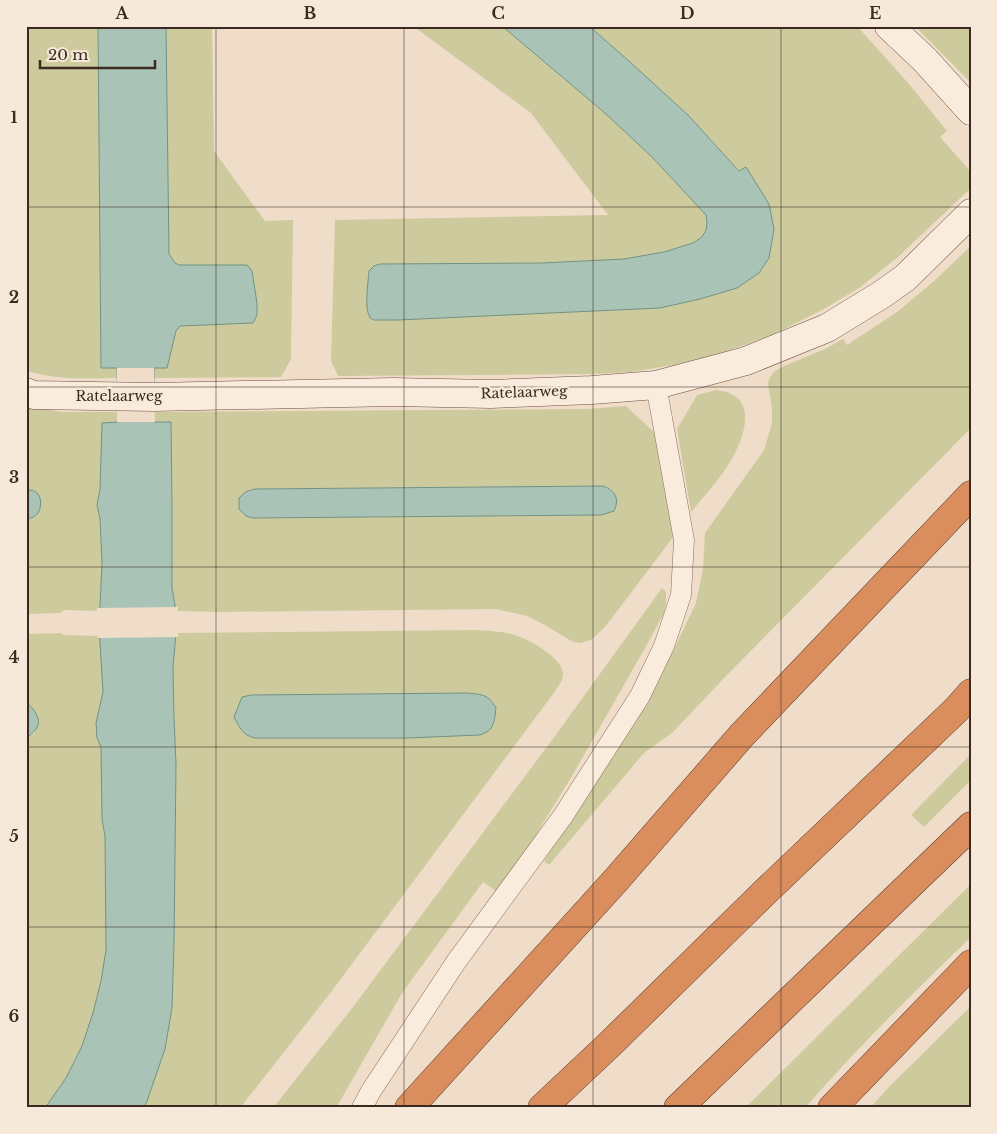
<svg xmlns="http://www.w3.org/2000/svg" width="997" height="1134" viewBox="0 0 997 1134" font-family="'Libre Baskerville',serif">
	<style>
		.green { fill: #cdcb9d; fill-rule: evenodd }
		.water { fill: #aac3b7; stroke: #709284 }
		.pier { fill: #efddc9 }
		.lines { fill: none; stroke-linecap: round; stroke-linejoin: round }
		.lane-casing { stroke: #8b6e5e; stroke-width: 21 }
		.secondary-casing { stroke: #6d4f41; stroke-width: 29 }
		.highway-casing { stroke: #593d31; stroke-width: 29 }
		.lane { stroke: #f9ecdd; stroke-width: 20 }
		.secondary { stroke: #f9ecdd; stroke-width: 28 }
		.highway { stroke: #db8e5d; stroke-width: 28 }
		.grid { fill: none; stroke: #3c2921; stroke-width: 1; stroke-opacity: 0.55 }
		.labels { text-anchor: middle; stroke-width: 4.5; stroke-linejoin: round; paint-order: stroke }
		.street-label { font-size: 14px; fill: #3c2921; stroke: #f6e9d9 }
		.neatline { fill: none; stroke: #3c2921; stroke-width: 2 }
		.grid-label { font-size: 16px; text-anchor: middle; font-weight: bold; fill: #3c2921 }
	</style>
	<rect width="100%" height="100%" fill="#efddc9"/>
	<g class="green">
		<path d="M 26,26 L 98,26 L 101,368 L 117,368 L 117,378 C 87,378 55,381 26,370 Z"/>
		<path d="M 166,26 L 212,26 L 214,151 L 265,221 L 293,220 L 291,359 L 281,377 L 154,378 L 153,368 L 167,368 L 176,331 L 180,326 L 252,323 L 257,312 L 257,303 L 252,271 L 244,265 L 179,265 L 175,263 L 169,254 Z"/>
		<path d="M 413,26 L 502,26 L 606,114 L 652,157 L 706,215 C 707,222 708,231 702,237 C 689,251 643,256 624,259 L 369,271 C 368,284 364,307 370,318 L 374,320 L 398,320 L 660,308 L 700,299 L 737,288 L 759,273 L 769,204 L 746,168 L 740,171 L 688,115 L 630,62 L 589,26 L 857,26 L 909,84 L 947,131 L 940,137 L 971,172 L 971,188 L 897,258 L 859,288 L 824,309 L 770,336 L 719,354 L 674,365 L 631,372 L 590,374 L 338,376 L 331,361 L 335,220 L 608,215 L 531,113 Z"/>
		<path d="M 915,26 L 971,26 L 971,83 Z"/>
		<path d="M 971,246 L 971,428 L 728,674 L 673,732 L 644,753 L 549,865 L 544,861 L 582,801 L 674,649 L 696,603 L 703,569 L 705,533 L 764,450 L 772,423 L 772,408 L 768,383 L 770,377 L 775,371 L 784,366 L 825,349 L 843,339 L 847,345 L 897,312 L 934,281 Z"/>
		<path d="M 716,390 C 721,391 727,391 731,394 C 754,404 744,436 735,453 C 726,472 705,495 691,512 L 677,429 L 697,395 Z"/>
		<path d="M 26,406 L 62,412 L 118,412 L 118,422 L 102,423 L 100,489 L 97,505 L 100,519 L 102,564 L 100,611 L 64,610 L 60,613 L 26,614 L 26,519 L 30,519 L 40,509 L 40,501 L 33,490 L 26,490 Z"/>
		<path d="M 626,406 L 657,435 L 674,536 L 605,627 L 591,640 L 580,643 L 573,642 L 545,625 L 527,616 L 496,609 L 220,612 L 175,611 L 172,588 L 172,505 L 171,422 L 154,422 L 154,412 L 587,409 ZM 603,486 L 610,488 L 614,511 L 601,515 L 253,518 C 241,516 239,509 239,498 L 249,490 L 256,489 Z"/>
		<path d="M 662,588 L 666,592 L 666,604 L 664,613 L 649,641 L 572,776 L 531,843 L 496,891 L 483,882 L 402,993 L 336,1108 L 273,1108 L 353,1007 L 555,736 Z"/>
		<path d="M 476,630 C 489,631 502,631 515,635 C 528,639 562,657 563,673 C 564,680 557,688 553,694 L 331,992 L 240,1108 L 144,1108 L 147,1101 L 172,1008 L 174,944 L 176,764 L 174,718 L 173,668 L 176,633 Z"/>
		<path d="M 61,633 L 63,635 L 100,636 C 101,654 103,672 103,690 C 103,713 89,722 101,747 L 102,819 L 105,836 L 106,950 L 101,981 L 93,1013 L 82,1046 L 66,1078 L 45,1108 L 26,1108 L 26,738 L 35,733 L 33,708 L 26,702 L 26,634 Z"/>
		<path d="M 971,754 L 971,780 L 924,827 L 911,815 Z"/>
		<path d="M 971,884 L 971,937 C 914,992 857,1048 805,1108 L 745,1108 Z"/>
		<path d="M 971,1006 L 971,1108 L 870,1108 L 890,1086 Z"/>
	</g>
	<g class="water">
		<path d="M 98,26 L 166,26 L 169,254 L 175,263 L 179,265 L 247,265 L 252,271 L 257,303 L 257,315 L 253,323 L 180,326 L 176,331 L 167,368 L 154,368 L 154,422 L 171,422 L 172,505 L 172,588 L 175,605 L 176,633 L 173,668 L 174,718 L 176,764 L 174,944 L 172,1008 L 165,1049 L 147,1101 L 144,1108 L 45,1108 L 66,1078 L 82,1046 L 93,1013 L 101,981 L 106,950 L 105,836 L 102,819 L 101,747 L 97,738 L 96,723 L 103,692 L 99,627 L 102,564 L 100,519 L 97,505 L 100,489 L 102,423 L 118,422 L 117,368 L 101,368 Z"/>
		<path d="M 502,26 L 589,26 L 630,62 L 688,115 L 739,171 L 746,167 L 769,204 L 774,229 L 769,258 L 759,273 L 737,288 L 700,299 L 660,308 L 398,320 L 374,320 L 370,318 C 364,307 368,284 369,271 L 374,266 L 380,264 L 542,263 L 624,259 L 664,252 L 693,243 L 702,237 L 706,230 L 707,223 L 706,215 L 652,157 L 606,114 Z"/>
		<path d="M 603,486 C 615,490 620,499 614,511 L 601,515 L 253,518 L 246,516 L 239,509 L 239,498 C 245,492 248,490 256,489 Z"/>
		<path d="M 26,490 C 28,490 33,490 34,491 C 42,494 42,507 38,513 C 35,517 31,518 27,519 L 26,519 Z"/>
		<path d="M 468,693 C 483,695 488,694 496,708 C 494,722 495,730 480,735 L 407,738 L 255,738 C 242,735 240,728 234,717 L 242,697 L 251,695 Z"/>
		<path d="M 26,702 C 41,715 44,727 26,738 Z"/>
	</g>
	<g class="pier">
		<path d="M 117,368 L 154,368 L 155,422 L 117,422 Z"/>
		<path d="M 178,607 L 178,637 L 98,638 L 97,608 Z"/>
	</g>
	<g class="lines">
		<defs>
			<path id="lane" d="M 362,1108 L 371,1091 L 456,962 L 563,816 L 640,696 L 664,646 L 681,595 L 684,540 L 656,385"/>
			<g id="secondary">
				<path d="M 889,26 L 925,60 L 971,111"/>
				<path d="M 26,392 L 34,395 L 154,397 L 393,392 L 491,394 L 592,390 L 656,385 L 746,361 L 827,328 L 881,295 L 905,278 L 971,213"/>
			</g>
			<g id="highway">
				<path d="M 409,1108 L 616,880 L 742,735 L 971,495"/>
				<path d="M 542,1108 L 610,1044 L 763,894 L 956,710 L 971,693"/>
				<path d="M 678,1108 L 971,826"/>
				<path d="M 832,1108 L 971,964"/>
			</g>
		</defs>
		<use href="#lane" class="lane-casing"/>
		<use href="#secondary" class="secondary-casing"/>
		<use href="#highway" class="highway-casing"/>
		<use href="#lane" class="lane"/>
		<use href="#secondary" class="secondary"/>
		<use href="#highway" class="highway"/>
	</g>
	<path class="grid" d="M 216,26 L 216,1108M 404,26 L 404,1108M 593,26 L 593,1108M 781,26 L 781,1108M 26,207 L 971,207M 26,387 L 971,387M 26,567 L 971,567M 26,747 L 971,747M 26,927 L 971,927"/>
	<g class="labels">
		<g class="street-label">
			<text transform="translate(524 392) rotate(-2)" y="5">Ratelaarweg</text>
			<text x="119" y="401">Ratelaarweg</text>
		</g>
	</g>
	<rect width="997" height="1134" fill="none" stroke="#f6e9d9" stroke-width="55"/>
	<path d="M40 60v8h115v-8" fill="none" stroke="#3c2921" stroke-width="2.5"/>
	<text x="48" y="60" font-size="15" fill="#3c2921" stroke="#f6e9d9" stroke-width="4" paint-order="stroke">20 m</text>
	<rect x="28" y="28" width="942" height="1078" class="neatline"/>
	<g class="grid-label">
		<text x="122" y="19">A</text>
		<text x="310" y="19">B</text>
		<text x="498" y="19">C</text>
		<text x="687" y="19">D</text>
		<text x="875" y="19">E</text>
		<text x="14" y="123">1</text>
		<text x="14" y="303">2</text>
		<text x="14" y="483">3</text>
		<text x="14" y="663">4</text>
		<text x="14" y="842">5</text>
		<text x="14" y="1022">6</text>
	</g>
</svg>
